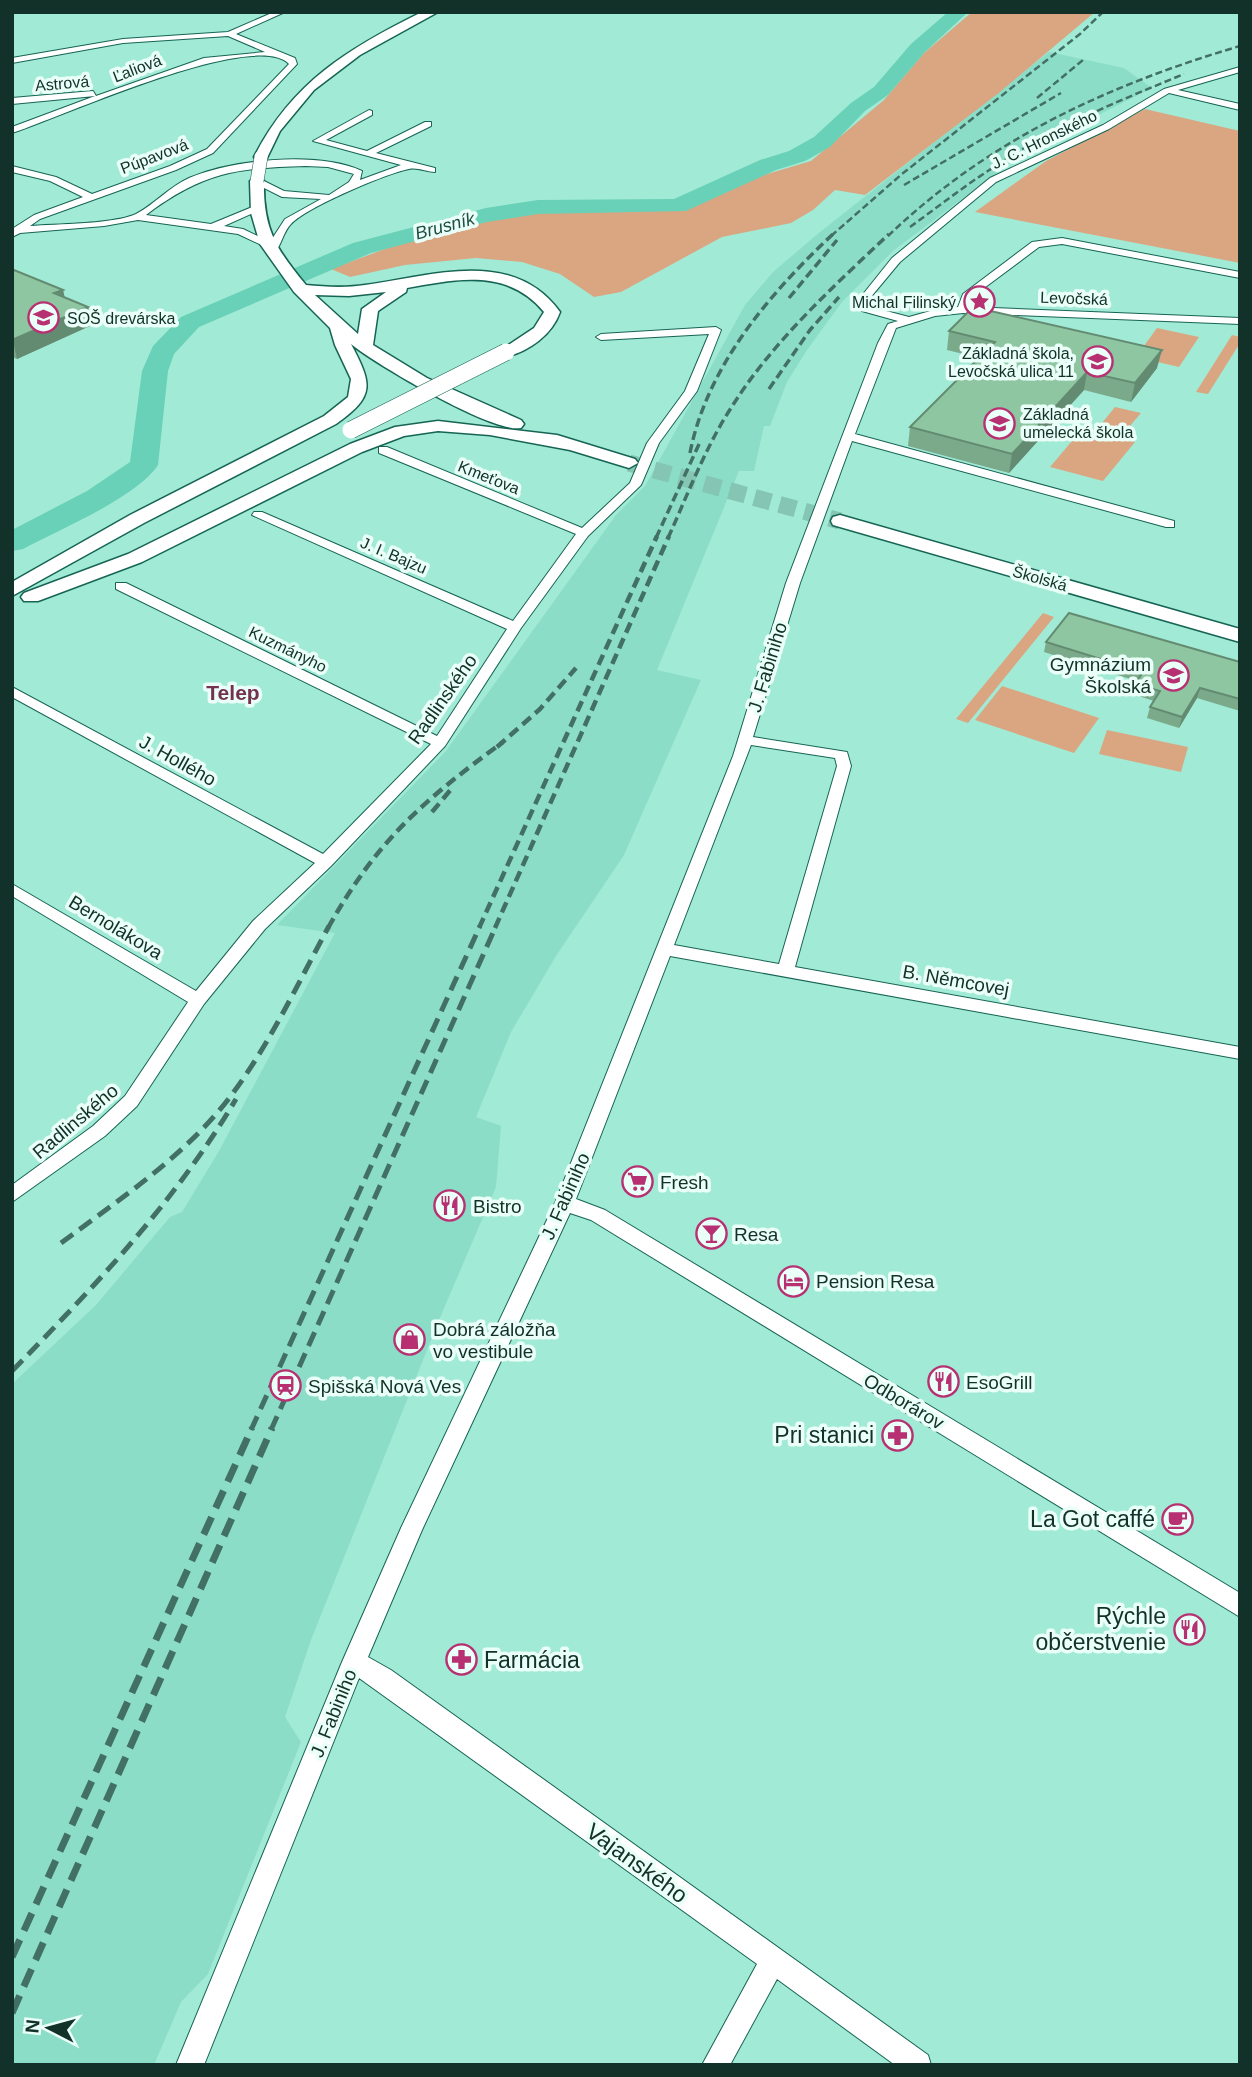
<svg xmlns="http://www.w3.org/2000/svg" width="1252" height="2077" viewBox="0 0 1252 2077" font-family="Arial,sans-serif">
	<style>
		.built { fill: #8cddc8 }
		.green { fill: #daa682 }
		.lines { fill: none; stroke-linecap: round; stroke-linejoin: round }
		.river { fill: #68d1b7; fill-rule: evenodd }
		.secondary-tunnel { stroke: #84c5b3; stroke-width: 17; stroke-dasharray: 17 9; stroke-linecap: butt }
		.minor-casing { stroke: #166454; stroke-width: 2 }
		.secondary-casing { stroke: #166454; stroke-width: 3 }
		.minor { fill: #fff; fill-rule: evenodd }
		.secondary { fill: #fff; fill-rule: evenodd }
		.rail-far4 { stroke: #437064; stroke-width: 2.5; stroke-dasharray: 7 3.5; stroke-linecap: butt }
		.rail-far3 { stroke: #437064; stroke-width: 3.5; stroke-dasharray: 9 4.5; stroke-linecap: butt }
		.rail-far2 { stroke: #437064; stroke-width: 4.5; stroke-dasharray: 11 6; stroke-linecap: butt }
		.rail-far1 { stroke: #437064; stroke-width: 5; stroke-dasharray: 15 8; stroke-linecap: butt }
		.rail { stroke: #437064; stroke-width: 7; stroke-dasharray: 19 10; stroke-linecap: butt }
		.secondary-bridge-far1-casing { stroke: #166454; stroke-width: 14; stroke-linecap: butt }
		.secondary-bridge-casing { stroke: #166454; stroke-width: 18; stroke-linecap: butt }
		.secondary-bridge-far1 { stroke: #fff; stroke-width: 13 }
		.secondary-bridge { stroke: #fff; stroke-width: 17 }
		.wall { fill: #7aaa8a }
		.shaded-wall { fill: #638b71 }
		.building { fill: #8ec6a1; stroke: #638b71; stroke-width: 2 }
		.labels { text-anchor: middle; stroke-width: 7; stroke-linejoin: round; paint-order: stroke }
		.far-street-label { font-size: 16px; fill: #123129; stroke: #eafff8 }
		.far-poi-label { font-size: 16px; fill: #123129; stroke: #eafff8; text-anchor: end }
		.far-water-label { font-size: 18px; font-style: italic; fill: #204e43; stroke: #eafff8 }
		.poi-label { font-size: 19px; fill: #123129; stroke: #eafff8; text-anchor: start }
		.street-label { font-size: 19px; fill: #123129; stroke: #eafff8 }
		.neighbourhood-label { font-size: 21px; font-weight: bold; fill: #75324e; stroke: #eafff8 }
		.near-poi-label { font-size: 23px; fill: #123129; stroke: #eafff8; text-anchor: end }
		.near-street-label { font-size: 23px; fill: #123129; stroke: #eafff8 }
	</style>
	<rect width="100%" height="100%" fill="#a1ead6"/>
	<path class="built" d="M 1049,52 L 1124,68 L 1152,88 L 1023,153 L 893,251 L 842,302 L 807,350 L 787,382 L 770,426 L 764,426 L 754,471 L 739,471 L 657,670 L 701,680 L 624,855 L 556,956 L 511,1032 L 476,1117 L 501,1126 L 496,1187 L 439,1320 L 311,1640 L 285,1717 L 301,1742 L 208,1974 L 181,2002 L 154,2065 L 12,2065 L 12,1384 L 96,1305 L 170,1217 L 182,1212 L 219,1151 L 335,933 L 277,925 L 446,751 L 616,515 L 645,486 L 745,305 L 773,272 L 820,232 Z"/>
	<g class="green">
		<path d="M 972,12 L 1095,12 L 1000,92 L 865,195 L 835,190 L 813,210 L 791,223 L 722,237 L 621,292 L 594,297 L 560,274 L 522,262 L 476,258 L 405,265 L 350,277 L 331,269 L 417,237 L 524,209 L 693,207 L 750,179 L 811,161 L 884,100 L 924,53 Z"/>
		<path d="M 1145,109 L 1240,131 L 1240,263 L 975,212 L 1046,161 Z"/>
		<path d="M 1157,328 L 1199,337 L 1179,367 L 1136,357 Z"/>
		<path d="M 1232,335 L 1240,337 L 1240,343 L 1208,394 L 1196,392 Z"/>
		<path d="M 1115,407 L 1141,413 L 1123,434 L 1098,428 Z"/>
		<path d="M 1083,428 L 1135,442 L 1103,481 L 1050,467 Z"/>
		<path d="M 1043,613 L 1054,617 L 968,723 L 956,719 Z"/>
		<path d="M 1002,686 L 1099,718 L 1074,753 L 975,720 Z"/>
		<path d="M 1107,730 L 1188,747 L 1181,772 L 1099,754 Z"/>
	</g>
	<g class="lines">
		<path class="river" d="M 948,12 L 968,12 L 925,52 L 888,95 L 865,111 L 830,147 L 805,161 L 776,170 L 686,211 L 538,214 L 487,222 L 371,253 L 199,327 L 174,354 L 168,371 L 158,465 C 136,498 60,529 23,549 L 12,551 L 12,530 L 87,491 L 130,462 L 142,371 L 153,346 L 181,317 L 353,243 L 486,208 L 538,200 L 674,199 L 760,160 L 789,151 L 814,137 L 851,103 L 874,87 L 911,44 Z"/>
		<path class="secondary-tunnel" d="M 629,463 L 840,521"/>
		<defs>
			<g id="minor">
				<path d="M 274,12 L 285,12 L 236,34 L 295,58 L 297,64 L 213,153 L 176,170 L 40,219 L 30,226 C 56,224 115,224 136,214 C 155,204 169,187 189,178 C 233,159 319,151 362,171 L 360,180 L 401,165 L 313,141 L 369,110 L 372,111 L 372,115 L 326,140 L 367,151 L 425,122 L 431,122 L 431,126 L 376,153 L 435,168 L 435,172 C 427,172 417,167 409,169 C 385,174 307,207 291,224 C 282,233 281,250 271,255 L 266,252 L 268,248 L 238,234 L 138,220 L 104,226 L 20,233 L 12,237 L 12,229 L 34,215 L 83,197 L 50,181 L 12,172 L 12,166 L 56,177 L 92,194 L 170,166 L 207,149 L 289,64 C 254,28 59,118 12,133 L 12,127 L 95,96 L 12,104 L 12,98 L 93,91 L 96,96 L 204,58 L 265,52 L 228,36 L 123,43 L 12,63 L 12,58 L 123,39 L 228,32 ZM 306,166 L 328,167 L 354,174 L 349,182 L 329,195 L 284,191 L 260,179 L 254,179 L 254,183 L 282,197 L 321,199 L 285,219 L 270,242 L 243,229 L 224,226 L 260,210 L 260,206 L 257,205 L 211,224 L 146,215 C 203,172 237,168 306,166 Z"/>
				<path d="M 1240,67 L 1240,72 L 1178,90 L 1240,104 L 1240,110 L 1169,93 L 1109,129 L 996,182 L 900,262 L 870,298 L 871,307 L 909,317 L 934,310 L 958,307 L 963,294 L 1032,242 L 1062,238 L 1240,272 L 1240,278 L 1062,244 L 1039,247 L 972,297 L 969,307 L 1240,318 L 1240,324 L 963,313 L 935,316 L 896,328 L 855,434 L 1174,521 L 1174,527 L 1166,527 L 852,441 L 800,583 L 753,737 L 847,752 L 851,766 L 795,967 L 1240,1047 L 1240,1059 L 670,956 L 576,1199 L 605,1210 L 1240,1593 L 1240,1617 L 591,1220 L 570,1213 L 422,1530 L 368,1657 L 391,1670 L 928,2055 L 931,2065 L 895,2065 L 777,1979 L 730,2065 L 702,2065 L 757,1964 L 359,1678 L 204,2065 L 176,2065 L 342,1662 L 401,1528 L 555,1203 L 733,756 L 786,583 L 878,343 L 888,324 L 898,321 L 862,311 L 860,298 L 892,258 L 990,178 L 1103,125 L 1164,89 ZM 751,745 L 835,758 L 837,766 L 779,964 L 674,945 Z"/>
				<path d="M 716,327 L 721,330 L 697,391 L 659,443 L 641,485 L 588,536 L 521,628 L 445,746 L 331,866 L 265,929 L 204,1004 L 137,1106 L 105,1136 L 12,1202 L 12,1185 L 93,1126 L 125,1096 L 188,1002 L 12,896 L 12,884 L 196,991 L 253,921 L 315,863 L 12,697 L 12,687 L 323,854 L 431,744 L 116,589 L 116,583 L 126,583 L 437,736 L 507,629 L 252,515 L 254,512 L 262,512 L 513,621 L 576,534 L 379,453 L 379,447 L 387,447 L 582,528 L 630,483 L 647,443 L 685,391 L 709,334 L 601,340 L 596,337 L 601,334 Z"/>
			</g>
			<g id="secondary">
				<path d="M 422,12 L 438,12 L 360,55 L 314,90 L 280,131 L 266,160 L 256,160 L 254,157 C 292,82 349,48 422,12 Z"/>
				<path d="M 257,177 L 264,181 C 263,229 276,249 306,285 C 326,287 346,288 365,285 C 432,276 513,247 560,312 C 552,335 529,351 506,357 L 498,352 L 534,328 L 544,312 C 508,268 457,279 407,288 L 406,292 L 378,311 L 373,345 L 427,378 L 521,420 L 524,424 L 521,428 C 494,434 375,364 351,344 C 372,384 376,396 336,424 L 144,523 L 12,596 L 12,582 L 130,515 L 324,416 L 348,397 L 351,379 L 335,345 L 330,328 L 294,292 L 260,244 L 251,213 L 250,181 ZM 386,292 L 362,309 L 358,334 L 315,295 L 349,296 Z"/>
				<path d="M 438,421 L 557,435 L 635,459 L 638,463 L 629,468 L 570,450 L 490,435 L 438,431 L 404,436 L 362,452 L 142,562 L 38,601 L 24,601 L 21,597 L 24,593 L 128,554 L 350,444 L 395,427 Z"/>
				<path d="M 840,515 L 1240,629 L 1240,642 L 833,525 L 831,521 L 833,517 Z"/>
			</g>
		</defs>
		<use href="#minor" class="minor-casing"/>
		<use href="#secondary" class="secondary-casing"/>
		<use href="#minor" class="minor"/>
		<use href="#secondary" class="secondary"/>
		<g class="rail-far4">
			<path d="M 1037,98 L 1083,60"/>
			<path d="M 904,185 L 1061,93"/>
			<path d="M 910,227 C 939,206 967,184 997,165 C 1054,127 1121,100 1184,74"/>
			<path d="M 831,236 L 902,174 L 1080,34 L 1103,12"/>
			<path d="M 888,236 C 988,140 1108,85 1240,46"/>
		</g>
		<g class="rail-far3">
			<path d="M 789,298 L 837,240"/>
			<path d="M 769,389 L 810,330 L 839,297"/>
			<path d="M 690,453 C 707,366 770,293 833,234"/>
			<path d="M 656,538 L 700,442"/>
			<path d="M 668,538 C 688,494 705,448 731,408 C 772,342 833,287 889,234"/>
		</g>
		<g class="rail-far2">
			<path d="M 497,747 L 540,709 L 576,668"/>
			<path d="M 432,812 L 453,787"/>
			<path d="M 328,928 C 377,840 424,800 503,742"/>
			<path d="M 479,928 L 657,536"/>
			<path d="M 495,928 L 669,536"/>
		</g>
		<g class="rail-far1">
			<path d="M 61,1243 C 120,1199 185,1156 230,1097 C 270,1044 298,983 329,926"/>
			<path d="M 12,1371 C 95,1286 175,1202 236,1099"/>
			<path d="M 251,1430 L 480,926"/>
			<path d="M 271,1430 L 496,926"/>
		</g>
		<g class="rail">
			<path d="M 12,1957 L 252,1428"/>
			<path d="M 12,2013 L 272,1428"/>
		</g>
		<defs>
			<path id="secondary-bridge-far1" d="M 257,181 L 261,157"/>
			<path id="secondary-bridge" d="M 351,430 L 506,352"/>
		</defs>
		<use href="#secondary-bridge-far1" class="secondary-bridge-far1-casing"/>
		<use href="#secondary-bridge" class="secondary-bridge-casing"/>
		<use href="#secondary-bridge-far1" class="secondary-bridge-far1"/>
		<use href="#secondary-bridge" class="secondary-bridge"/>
	</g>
	<g class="wall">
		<path d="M 12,270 L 63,290 L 64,297 L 88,307 L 92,325 L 17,359 L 12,357 Z"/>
		<path d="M 949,331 L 1157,368 L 1131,402 L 1084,390 L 1009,473 L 908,446 L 910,427 L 980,358 L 947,350 Z"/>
		<path d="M 1046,642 L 1240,662 L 1240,711 L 1197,698 L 1179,728 L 1147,718 L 1150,707 L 1154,701 L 1132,694 L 1135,684 L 1137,681 L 1044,652 Z"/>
	</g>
	<g class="shaded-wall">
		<path d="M 63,290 L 67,307 L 54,293 Z"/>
		<path d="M 88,307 L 92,325 L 17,359 L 13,340 Z"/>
		<path d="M 1162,350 L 1157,368 L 1131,402 L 1135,383 Z"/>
		<path d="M 1087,372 L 1084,390 L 1009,473 L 1012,454 Z"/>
		<path d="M 1200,688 L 1197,698 L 1179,728 L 1182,717 Z"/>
	</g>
	<g class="building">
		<path d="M 12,270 L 14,270 L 63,290 L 54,293 L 88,307 L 12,340 Z"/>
		<path d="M 973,307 L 1162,350 L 1135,383 L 1087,372 L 1012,454 L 910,427 L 995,342 L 949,331 Z"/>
		<path d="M 1069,613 L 1240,662 L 1240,699 L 1200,688 L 1182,717 L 1150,707 L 1160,691 L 1135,684 L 1143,672 L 1046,642 Z"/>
	</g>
	<defs>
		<symbol id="sight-ring" viewBox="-11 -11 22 22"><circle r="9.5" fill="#eafff8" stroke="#b73072" stroke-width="1.5"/><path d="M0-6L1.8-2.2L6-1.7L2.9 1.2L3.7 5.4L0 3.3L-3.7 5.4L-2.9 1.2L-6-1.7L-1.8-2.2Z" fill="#b73072"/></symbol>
		<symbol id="school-ring" viewBox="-11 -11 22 22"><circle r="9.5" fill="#eafff8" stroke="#b73072" stroke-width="1.5"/><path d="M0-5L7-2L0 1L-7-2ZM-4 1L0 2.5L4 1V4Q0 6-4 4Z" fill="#b73072"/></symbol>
		<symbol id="supermarket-ring" viewBox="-11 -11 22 22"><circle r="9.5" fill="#eafff8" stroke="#b73072" stroke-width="1.5"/><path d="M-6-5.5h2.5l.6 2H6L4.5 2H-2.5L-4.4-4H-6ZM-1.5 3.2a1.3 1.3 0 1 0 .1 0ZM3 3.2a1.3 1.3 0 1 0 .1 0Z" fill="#b73072"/></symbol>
		<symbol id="restaurant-ring" viewBox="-11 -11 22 22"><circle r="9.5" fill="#eafff8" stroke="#b73072" stroke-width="1.5"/><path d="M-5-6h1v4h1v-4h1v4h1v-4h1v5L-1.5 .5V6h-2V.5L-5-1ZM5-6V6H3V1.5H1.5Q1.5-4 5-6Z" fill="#b73072"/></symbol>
		<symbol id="bar-ring" viewBox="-11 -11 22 22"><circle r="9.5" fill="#eafff8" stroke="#b73072" stroke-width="1.5"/><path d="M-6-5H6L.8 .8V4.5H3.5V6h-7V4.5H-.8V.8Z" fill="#b73072"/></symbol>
		<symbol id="hotel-ring" viewBox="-11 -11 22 22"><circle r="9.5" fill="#eafff8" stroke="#b73072" stroke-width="1.5"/><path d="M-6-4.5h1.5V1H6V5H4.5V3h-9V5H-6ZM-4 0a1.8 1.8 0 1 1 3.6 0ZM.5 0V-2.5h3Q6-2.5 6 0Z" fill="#b73072"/></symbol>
		<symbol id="shop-ring" viewBox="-11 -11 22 22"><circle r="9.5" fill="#eafff8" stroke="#b73072" stroke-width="1.5"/><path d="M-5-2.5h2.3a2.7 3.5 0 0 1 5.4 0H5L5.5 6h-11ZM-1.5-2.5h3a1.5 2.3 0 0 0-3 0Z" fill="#b73072"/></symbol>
		<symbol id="station-ring" viewBox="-11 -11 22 22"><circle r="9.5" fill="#eafff8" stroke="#b73072" stroke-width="1.5"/><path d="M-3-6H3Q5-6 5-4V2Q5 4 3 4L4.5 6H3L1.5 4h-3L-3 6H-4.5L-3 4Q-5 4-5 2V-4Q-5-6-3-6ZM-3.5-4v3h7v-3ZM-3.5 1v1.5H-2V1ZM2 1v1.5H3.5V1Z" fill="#b73072"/></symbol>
		<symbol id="pharmacy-ring" viewBox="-11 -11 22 22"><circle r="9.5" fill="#eafff8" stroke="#b73072" stroke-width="1.5"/><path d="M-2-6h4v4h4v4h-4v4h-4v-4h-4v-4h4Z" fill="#b73072"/></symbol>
		<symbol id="cafe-ring" viewBox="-11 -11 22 22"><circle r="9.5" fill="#eafff8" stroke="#b73072" stroke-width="1.5"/><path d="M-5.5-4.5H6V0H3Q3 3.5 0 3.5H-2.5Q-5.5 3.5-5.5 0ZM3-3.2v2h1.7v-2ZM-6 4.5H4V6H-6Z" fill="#b73072"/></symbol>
	</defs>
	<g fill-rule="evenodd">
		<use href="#sight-ring" x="962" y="284" width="35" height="35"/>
		<use href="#school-ring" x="26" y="300" width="35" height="35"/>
		<use href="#school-ring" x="1080" y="344" width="35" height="35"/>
		<use href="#school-ring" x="982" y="406" width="35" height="35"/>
		<use href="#school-ring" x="1156" y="658" width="35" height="35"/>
		<use href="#supermarket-ring" x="620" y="1164" width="35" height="35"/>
		<use href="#restaurant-ring" x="432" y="1188" width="35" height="35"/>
		<use href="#bar-ring" x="694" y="1216" width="35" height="35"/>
		<use href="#hotel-ring" x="776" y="1264" width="35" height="35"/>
		<use href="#shop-ring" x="392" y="1322" width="35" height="35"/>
		<use href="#restaurant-ring" x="926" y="1364" width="35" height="35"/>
		<use href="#station-ring" x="268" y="1368" width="35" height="35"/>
		<use href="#pharmacy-ring" x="880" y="1418" width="35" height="35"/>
		<use href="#cafe-ring" x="1160" y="1502" width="35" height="35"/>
		<use href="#restaurant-ring" x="1172" y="1612" width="35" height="35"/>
		<use href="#pharmacy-ring" x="444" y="1642" width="35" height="35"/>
	</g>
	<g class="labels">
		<g class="far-street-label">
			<text transform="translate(137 68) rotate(-21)" y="6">Ľaliová</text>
			<text transform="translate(62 83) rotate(-5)" y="6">Astrová</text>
			<text transform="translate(1044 139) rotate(-26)" y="6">J. C. Hronského</text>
			<text transform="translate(154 156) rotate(-21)" y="6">Púpavová</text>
			<text transform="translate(1074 298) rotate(2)" y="6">Levočská</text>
			<text transform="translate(489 477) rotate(22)" y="6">Kmeťova</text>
			<text transform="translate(394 555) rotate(23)" y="6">J. I. Bajzu</text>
			<text transform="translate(1040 578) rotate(16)" y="6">Školská</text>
			<text transform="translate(288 649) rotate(26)" y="6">Kuzmányho</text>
		</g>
		<g class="far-poi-label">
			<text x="956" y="308">Michal Filinský</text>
			<text x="67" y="324" text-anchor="start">SOŠ drevárska</text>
			<text x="1074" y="359">Základná škola,<tspan x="1074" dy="18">Levočská ulica 11</tspan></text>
			<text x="1023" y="420" text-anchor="start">Základná<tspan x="1023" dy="18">umelecká škola</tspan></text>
		</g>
		<g class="far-water-label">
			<text transform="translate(445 226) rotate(-15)" y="6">Brusník</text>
		</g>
		<g class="poi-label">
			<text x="1151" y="671" text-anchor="end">Gymnázium<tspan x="1151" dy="22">Školská</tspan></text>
			<text x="660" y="1189">Fresh</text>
			<text x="473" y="1213">Bistro</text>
			<text x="734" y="1241">Resa</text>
			<text x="816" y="1288">Pension Resa</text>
			<text x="433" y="1336">Dobrá záložňa<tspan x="433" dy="22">vo vestibule</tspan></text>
			<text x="966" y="1389">EsoGrill</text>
			<text x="308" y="1393">Spišská Nová Ves</text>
		</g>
		<g class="street-label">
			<text transform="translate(767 667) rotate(-73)" y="7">J. Fabiniho</text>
			<text transform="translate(442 699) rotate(-55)" y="7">Radlinského</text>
			<text transform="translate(178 760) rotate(29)" y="7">J. Hollého</text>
			<text transform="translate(116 927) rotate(31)" y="7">Bernolákova</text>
			<text transform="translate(956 980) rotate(10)" y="7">B. Němcovej</text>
			<text transform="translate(75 1121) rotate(-40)" y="7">Radlinského</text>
			<text transform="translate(565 1196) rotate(-66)" y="7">J. Fabiniho</text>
			<text transform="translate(904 1401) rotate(31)" y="7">Odborárov</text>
			<text transform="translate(333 1713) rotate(-68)" y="7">J. Fabiniho</text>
		</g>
		<g class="neighbourhood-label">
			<text x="233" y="700">Telep</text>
		</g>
		<g class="near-poi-label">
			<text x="874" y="1443">Pri stanici</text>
			<text x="1155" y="1527">La Got caffé</text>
			<text x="1166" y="1624">Rýchle<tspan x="1166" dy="26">občerstvenie</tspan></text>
			<text x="484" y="1668" text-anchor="start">Farmácia</text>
		</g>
		<g class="near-street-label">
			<text transform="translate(637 1863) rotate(36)" y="8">Vajanského</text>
		</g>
	</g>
	<rect width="1252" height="2077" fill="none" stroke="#123129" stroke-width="28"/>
	<g transform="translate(49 2028) rotate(276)" stroke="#eafff8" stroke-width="5" paint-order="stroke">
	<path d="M0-5L12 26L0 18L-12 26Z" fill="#123129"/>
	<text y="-10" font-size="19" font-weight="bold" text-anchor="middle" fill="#123129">N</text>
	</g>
</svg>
